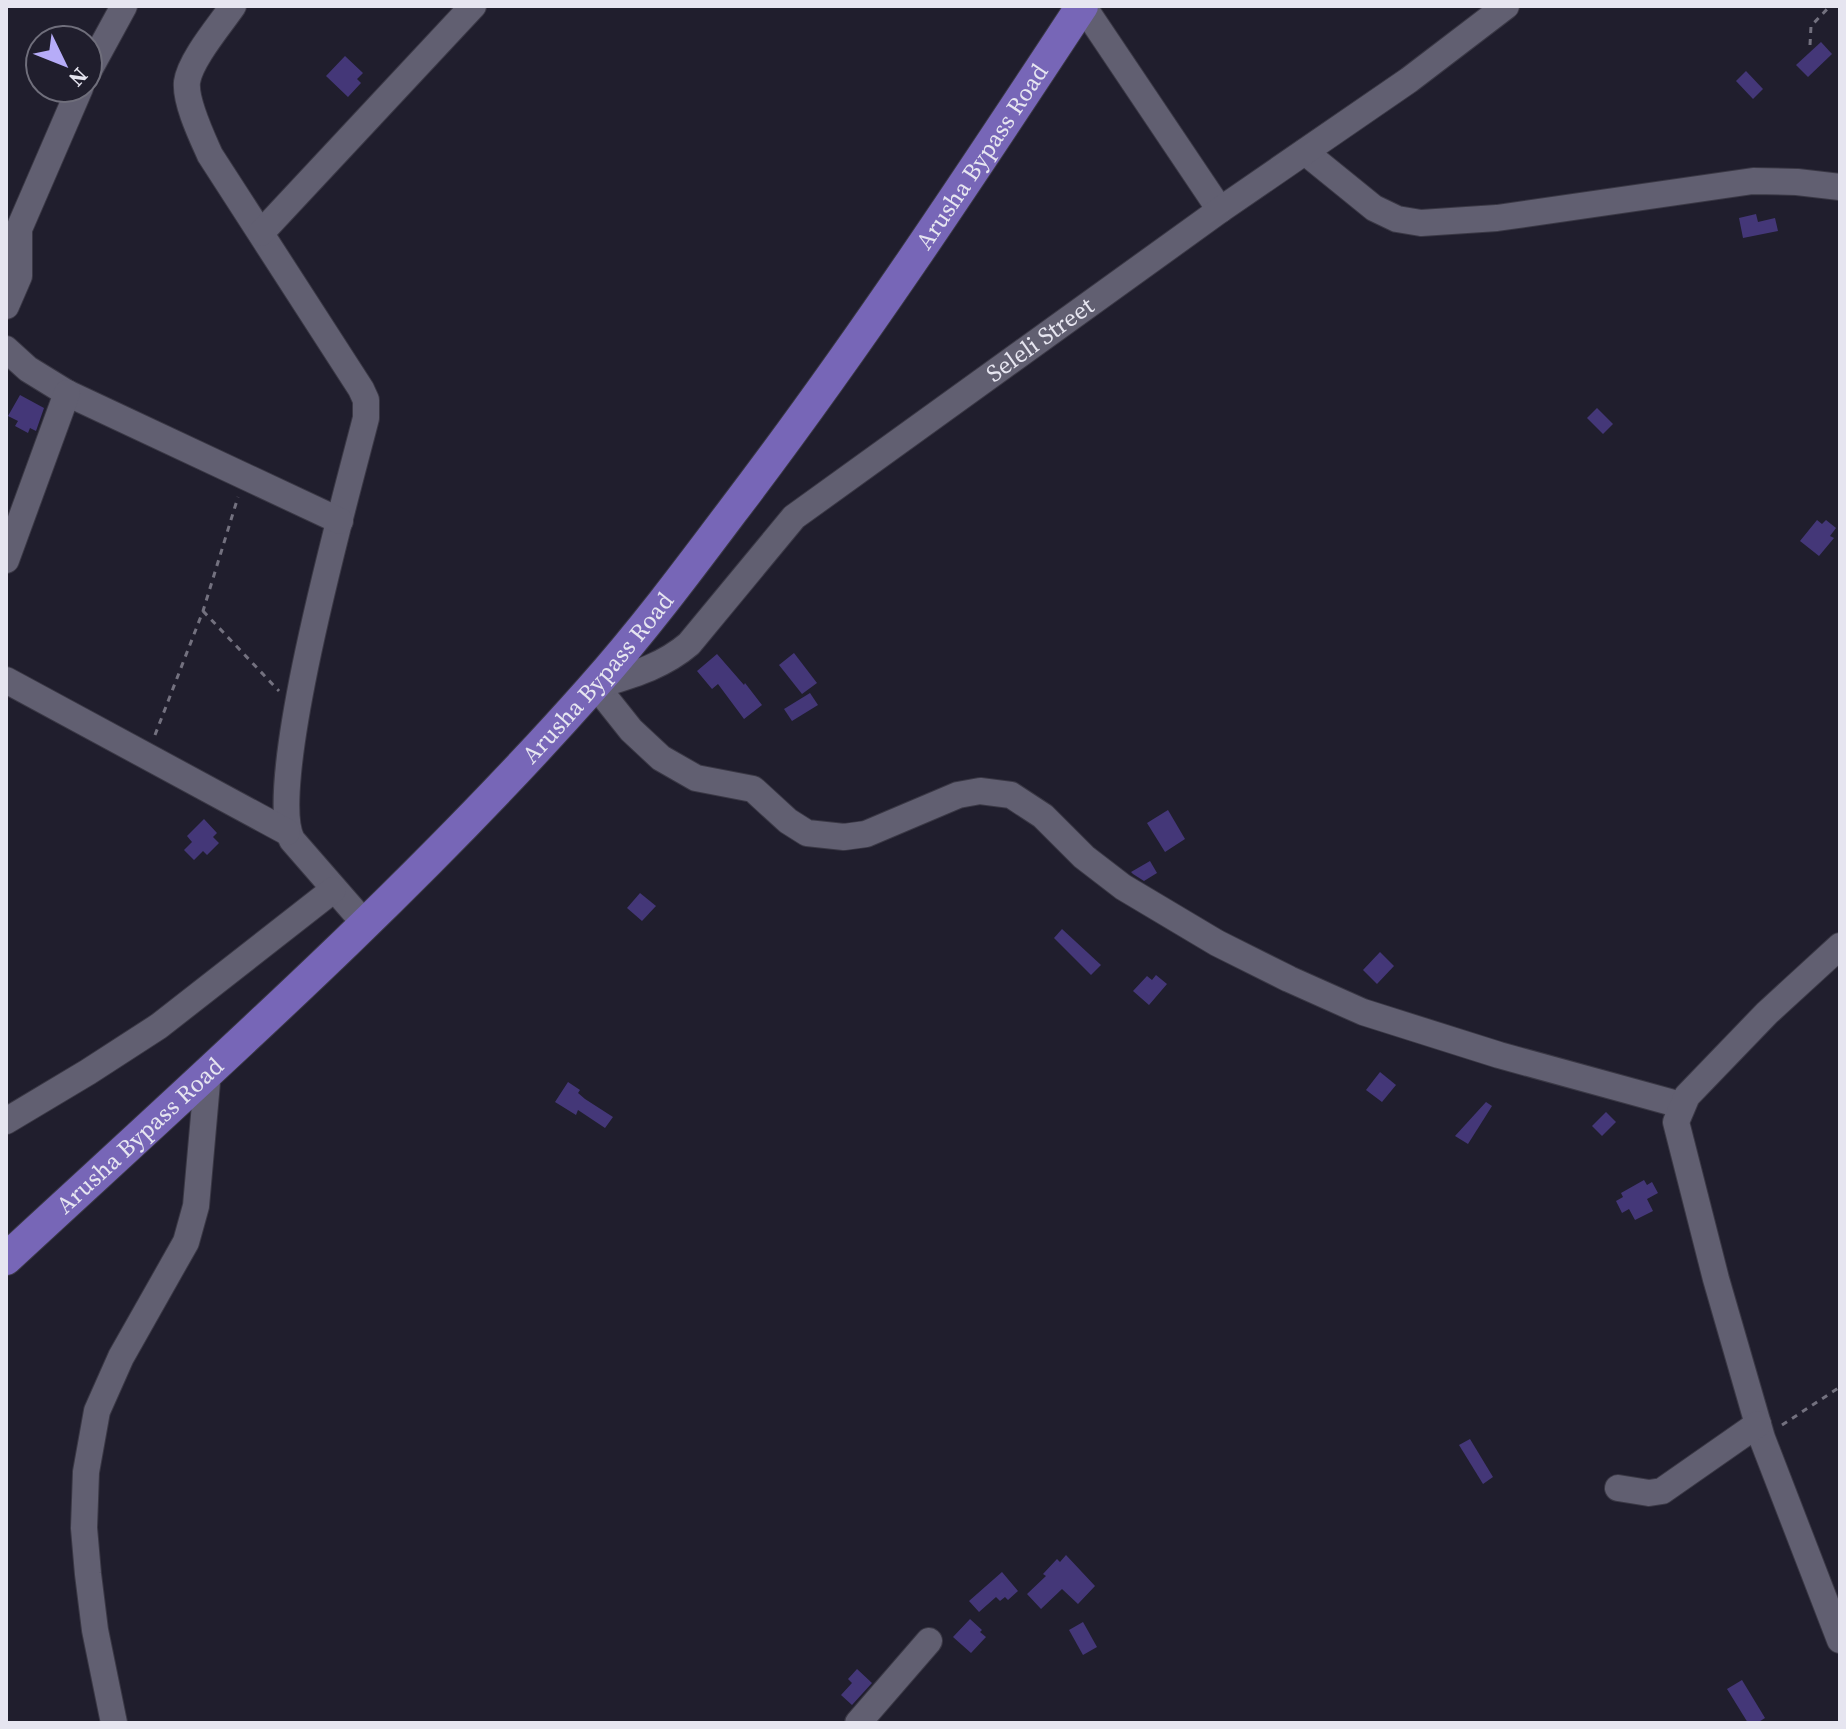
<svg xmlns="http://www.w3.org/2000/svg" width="1846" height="1729" viewBox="0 0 1846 1729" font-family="'Source Serif 4',serif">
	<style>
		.building { fill: #443778 }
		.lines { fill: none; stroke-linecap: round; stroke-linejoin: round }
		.minor-casing { stroke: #3a3845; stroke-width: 28 }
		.major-casing { stroke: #3a3845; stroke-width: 34 }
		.path { stroke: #73717f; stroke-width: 3; stroke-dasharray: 6 6; stroke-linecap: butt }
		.minor { stroke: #615f71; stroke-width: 26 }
		.major { stroke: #7766b7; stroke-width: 32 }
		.labels { text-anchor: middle; stroke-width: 6; stroke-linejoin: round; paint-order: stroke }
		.street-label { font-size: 24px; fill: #e6e5f0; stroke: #201e2d }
	</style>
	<rect width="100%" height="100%" fill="#201e2d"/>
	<g class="building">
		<path d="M 1821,42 L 1832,54 L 1808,77 L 1796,65 Z"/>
		<path d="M 345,56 L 363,73 L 357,79 L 361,83 L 348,97 L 326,76 Z"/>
		<path d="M 1746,71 L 1763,89 L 1753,99 L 1736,81 Z"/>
		<path d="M 1756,214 L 1758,222 L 1775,218 L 1778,231 L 1743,238 L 1739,218 Z"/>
		<path d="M 20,395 L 44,408 L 36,431 L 30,428 L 28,433 L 15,426 L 18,421 L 8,416 Z"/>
		<path d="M 1597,408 L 1613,424 L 1603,434 L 1587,418 Z"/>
		<path d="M 1817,520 L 1822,524 L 1826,520 L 1836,528 L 1830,536 L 1834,538 L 1819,556 L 1800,541 Z"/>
		<path d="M 794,653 L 817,683 L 802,694 L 779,665 Z"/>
		<path d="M 717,654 L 744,685 L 745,683 L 762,705 L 744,719 L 718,684 L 712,689 L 697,671 Z"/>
		<path d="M 810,693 L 818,705 L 792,721 L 784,709 Z"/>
		<path d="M 1168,810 L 1185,839 L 1165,852 L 1147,823 Z"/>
		<path d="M 204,819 L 217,833 L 213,837 L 219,843 L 207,855 L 203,851 L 194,860 L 184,850 L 192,842 L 187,836 Z"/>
		<path d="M 1150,861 L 1157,873 L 1144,881 L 1133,874 L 1131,872 Z"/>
		<path d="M 640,893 L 656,906 L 642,921 L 627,908 Z"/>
		<path d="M 1062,929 L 1101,965 L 1091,975 L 1054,938 Z"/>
		<path d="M 1380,952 L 1394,966 L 1377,984 L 1363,970 Z"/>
		<path d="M 1156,975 L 1167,984 L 1149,1005 L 1133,991 L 1147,976 L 1152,980 Z"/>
		<path d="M 1380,1072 L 1396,1085 L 1382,1102 L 1366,1090 Z"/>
		<path d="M 568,1082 L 580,1090 L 578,1093 L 585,1099 L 613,1117 L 605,1128 L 578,1110 L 576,1115 L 555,1102 Z"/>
		<path d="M 1486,1102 L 1492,1106 L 1468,1144 L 1455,1136 Z"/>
		<path d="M 1606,1112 L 1616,1122 L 1602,1136 L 1592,1126 Z"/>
		<path d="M 1644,1180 L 1647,1185 L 1652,1182 L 1658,1193 L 1647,1199 L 1653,1211 L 1635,1220 L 1629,1209 L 1622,1213 L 1616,1201 L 1623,1197 L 1621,1193 Z"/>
		<path d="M 1470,1439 L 1493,1477 L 1483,1484 L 1459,1445 Z"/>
		<path d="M 1066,1555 L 1095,1586 L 1078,1604 L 1062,1589 L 1041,1609 L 1027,1594 L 1046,1576 L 1043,1574 L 1057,1559 L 1060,1562 Z"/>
		<path d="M 1002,1572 L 1018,1591 L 1008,1600 L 1005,1597 L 1000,1601 L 996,1597 L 979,1612 L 969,1601 Z"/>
		<path d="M 970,1619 L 982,1630 L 980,1632 L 986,1637 L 971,1653 L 953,1637 Z"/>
		<path d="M 1083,1622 L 1097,1647 L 1083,1655 L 1069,1630 Z"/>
		<path d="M 857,1669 L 872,1683 L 852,1705 L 841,1695 L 852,1683 L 848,1679 Z"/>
		<path d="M 1742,1680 L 1765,1718 L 1757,1723 L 1748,1723 L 1727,1689 Z"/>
	</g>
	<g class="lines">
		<defs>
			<g id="minor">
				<path d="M 233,6 C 220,25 190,60 187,82 C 185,102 202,137 210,155 L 361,389 L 366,400 L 366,418 C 348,489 264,787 292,840 L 366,925"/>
				<path d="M 1083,6 L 1220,210"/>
				<path d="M 88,72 L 124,6"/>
				<path d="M 1305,152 L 1374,208 L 1397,219 L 1421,223 L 1497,218 L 1753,181 L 1797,182 L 1840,187"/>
				<path d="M 261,233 L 473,6"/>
				<path d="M 6,306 L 19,276 L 19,229 L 80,88"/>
				<path d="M 6,349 L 28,369 L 67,393 L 340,521"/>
				<path d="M 6,560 L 67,393"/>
				<path d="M 6,680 L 287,832"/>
				<path d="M 596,686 L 631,730 L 661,758 L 696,778 L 753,789 L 788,821 L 807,833 L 844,837 L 866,834 L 958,795 L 980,791 L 1011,795 L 1043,816 L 1084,857 L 1123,887 L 1217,943 L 1289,979 L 1363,1012 L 1499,1055 L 1681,1105"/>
				<path id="s1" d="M 593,687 C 628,676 661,668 689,644 L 794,517 L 1220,210 L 1409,80 L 1506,6"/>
				<path d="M 1840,946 L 1767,1013 L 1687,1096 L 1676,1122 L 1716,1279 L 1762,1438 L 1840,1640"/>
				<path d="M 6,1121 L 88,1072 L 159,1026 L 333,890"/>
				<path d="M 1618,1488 L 1649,1493 L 1662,1491 L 1758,1424"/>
				<path d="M 114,1723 L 95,1630 L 88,1574 L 84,1528 L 86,1472 L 97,1411 L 121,1357 L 186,1242 L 196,1206 L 208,1071"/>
				<path d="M 858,1723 L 929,1641"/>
			</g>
			<g id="major">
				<path id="s2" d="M 6,1259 C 206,1074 410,893 591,689 C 641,633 686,573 731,513 C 856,349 969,178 1082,6"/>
			</g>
		</defs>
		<use href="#minor" class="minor-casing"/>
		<use href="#major" class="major-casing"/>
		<g class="path">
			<path d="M 1810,45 L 1811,26 L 1830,6"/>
			<path d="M 203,611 L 279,691"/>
			<path d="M 155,735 L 203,611 L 238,497"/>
			<path d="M 1782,1425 L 1840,1387"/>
		</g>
		<use href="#minor" class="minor"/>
		<use href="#major" class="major"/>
	</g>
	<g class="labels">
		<g class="street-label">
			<text dy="8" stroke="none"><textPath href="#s2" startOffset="1478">Arusha Bypass Road</textPath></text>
			<text dy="8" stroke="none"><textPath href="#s1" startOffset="574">Seleli Street</textPath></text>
			<text dy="8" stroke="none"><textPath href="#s2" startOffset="830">Arusha Bypass Road</textPath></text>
			<text dy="8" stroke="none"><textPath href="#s2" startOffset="182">Arusha Bypass Road</textPath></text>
		</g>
	</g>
	<rect width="1846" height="1729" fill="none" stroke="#e6e5f0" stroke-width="16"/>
	<g transform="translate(64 64) rotate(133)"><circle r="38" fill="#201e2d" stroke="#6f6e7b" stroke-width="2"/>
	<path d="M0-6L14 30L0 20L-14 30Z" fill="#b6acf8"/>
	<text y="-12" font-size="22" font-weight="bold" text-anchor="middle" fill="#e6e5f0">N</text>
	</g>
</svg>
